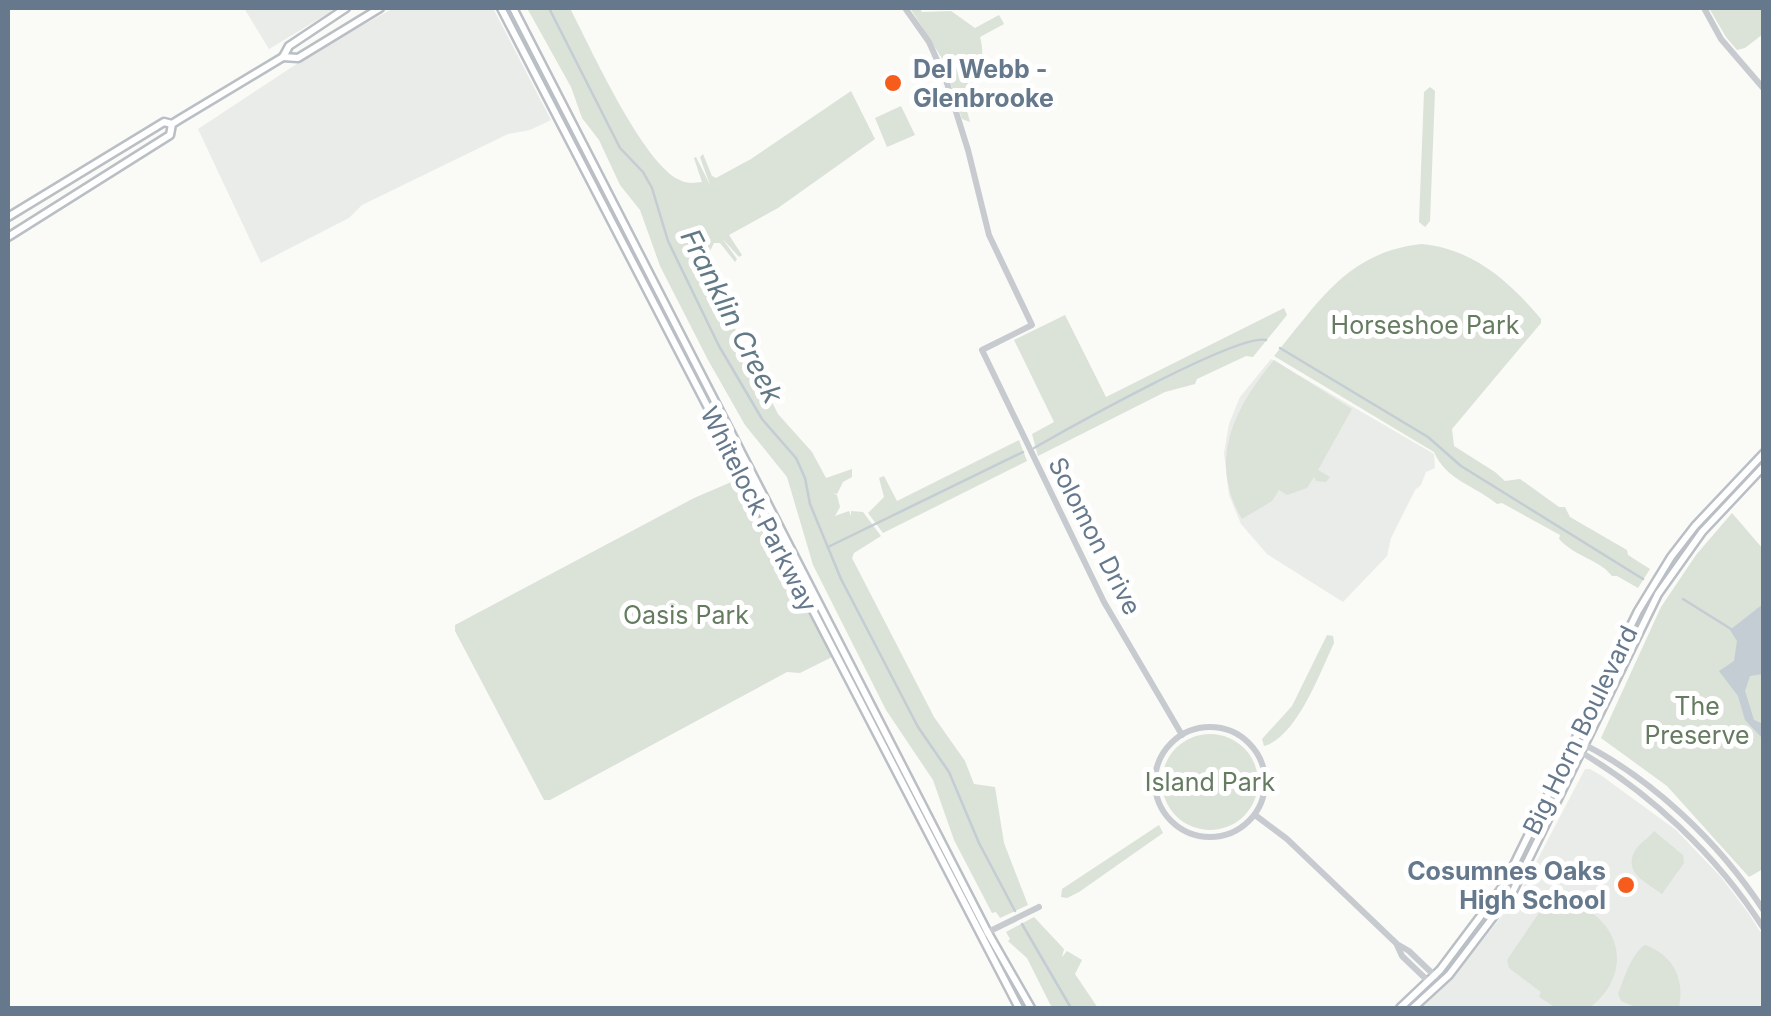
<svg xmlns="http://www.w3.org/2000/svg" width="1771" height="1016" viewBox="0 0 1771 1016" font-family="Inter,sans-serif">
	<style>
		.built { fill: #eaecea }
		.green { fill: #dbe2d8 }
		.water { fill: #c3cdd3 }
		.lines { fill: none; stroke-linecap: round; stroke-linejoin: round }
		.stream { stroke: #c3cdd3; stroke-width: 2.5 }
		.secondary-casing { stroke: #b9bfc5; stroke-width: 11 }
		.tertiary { stroke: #c7cbd0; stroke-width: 6 }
		.secondary { stroke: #fff; stroke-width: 6 }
		.poi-dot { fill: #f65c1b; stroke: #fff; stroke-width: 4 }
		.labels { text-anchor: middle; stroke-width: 10; stroke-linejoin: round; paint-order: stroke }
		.poi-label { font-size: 25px; font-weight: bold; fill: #65788c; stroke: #fff; text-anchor: start }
		.park-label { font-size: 25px; fill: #657c61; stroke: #fff }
		.street-label { font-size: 25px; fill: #65788c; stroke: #fff }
		.water-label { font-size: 28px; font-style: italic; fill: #627a86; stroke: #fff }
	</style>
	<rect width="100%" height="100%" fill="#fafaf7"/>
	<g class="built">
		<path d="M 244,8 L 337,8 L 269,49 Z"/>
		<path d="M 394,8 L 493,8 L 551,120 L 530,130 L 508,134 L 362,205 L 349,218 L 261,263 L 198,129 L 321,48 Z"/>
		<path d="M 1271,359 L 1434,454 L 1435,468 L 1426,472 L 1421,485 L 1415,490 L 1391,538 L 1387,556 L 1343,602 L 1267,554 L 1241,524 L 1229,495 L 1224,453 L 1229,424 L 1240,397 Z"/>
		<path d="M 1585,769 L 1590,769 L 1602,776 L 1676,830 L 1721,877 L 1749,914 L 1763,936 L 1763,1008 L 1420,1008 L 1451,980 L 1520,893 Z"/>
	</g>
	<g class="green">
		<path d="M 527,8 L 570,8 C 589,45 644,166 680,180 C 687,184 695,183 702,182 L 694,158 L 696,157 L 710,185 L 700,157 L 703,154 L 712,176 L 716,178 L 751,159 L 851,91 L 875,139 L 778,208 L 729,235 L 742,255 L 739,257 L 722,238 L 737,259 L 735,262 L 720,243 L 714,243 L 709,253 L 708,275 L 778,414 L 812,452 L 826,478 L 852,469 L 852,477 L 843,482 L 837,494 L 833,493 L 837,495 L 840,507 L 835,516 L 849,511 L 851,516 L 851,511 L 863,512 L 881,536 L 854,553 L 852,558 L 934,717 L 965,761 L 974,784 L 995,787 L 1004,843 L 1028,905 L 1000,918 L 996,912 L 992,913 L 954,840 L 933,780 L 886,710 L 813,565 L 787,477 L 745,425 L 708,360 L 660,266 L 640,210 L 620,185 L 599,140 L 582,118 L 571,87 Z"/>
		<path d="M 910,8 L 919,8 L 922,12 L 951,11 L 975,28 L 999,15 L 1004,24 L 980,37 C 986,60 980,77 962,92 L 970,122 L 962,119 L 943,60 Z"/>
		<path d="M 1709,8 L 1763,8 L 1763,34 L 1745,48 L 1737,50 L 1726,37 Z"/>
		<path d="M 1430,87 L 1435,91 L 1430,221 L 1425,227 L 1419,222 L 1424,92 Z"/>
		<path d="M 901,106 L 915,135 L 887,147 L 875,118 Z"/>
		<path d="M 1422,244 C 1473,249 1509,281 1541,319 L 1541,323 L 1452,429 L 1454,446 L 1495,472 L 1505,481 L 1520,479 L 1559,507 L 1565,507 L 1570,517 L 1627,550 L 1628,555 L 1650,569 L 1638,588 L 1617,576 L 1612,576 C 1600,560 1574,556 1559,539 L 1560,535 L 1502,503 L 1497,504 C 1474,485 1446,480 1434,452 L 1274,356 C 1319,302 1347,252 1422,244 Z"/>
		<path d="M 1284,308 L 1287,315 L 1253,357 L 1246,356 L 1197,379 L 1195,384 L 1165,392 L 1038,456 L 1032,434 L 1054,422 L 1014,340 L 1065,315 L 1106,397 Z"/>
		<path d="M 1274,360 L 1352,409 L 1318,470 L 1330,477 L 1326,482 L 1316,481 L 1314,477 L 1307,488 L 1287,495 L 1279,490 L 1272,501 L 1242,519 C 1207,460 1235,407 1274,360 Z"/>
		<path d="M 1019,440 L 1027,461 L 883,533 L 868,513 L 884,497 L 879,478 L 884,476 L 897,501 Z"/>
		<path d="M 736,480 L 743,484 L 832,657 L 800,673 L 787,672 L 550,800 L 544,800 L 455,631 L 455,625 L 694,498 Z"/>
		<path d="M 1732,513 L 1763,549 L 1763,869 L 1749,877 L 1667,786 L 1601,738 L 1661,607 L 1696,555 Z"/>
		<path d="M 1327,635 L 1333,636 L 1334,643 C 1320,672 1297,737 1264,746 L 1262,739 L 1292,706 Z"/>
		<circle cx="1210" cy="782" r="48"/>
		<path d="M 1159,825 L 1163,833 L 1079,892 L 1067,898 L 1061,897 L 1062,889 Z"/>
		<path d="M 1654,831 L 1683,855 L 1684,863 L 1662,894 C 1648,883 1621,873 1636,849 C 1641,842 1649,838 1654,831 Z"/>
		<path d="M 1554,891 C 1567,898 1583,905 1595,915 C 1628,943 1622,984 1589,1008 L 1556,1008 L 1539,997 L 1541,992 L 1509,968 L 1507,960 Z"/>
		<path d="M 1034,917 L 1064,949 L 1062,957 L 1067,951 L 1082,960 L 1075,974 L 1098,1008 L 1052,1008 L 1027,958 L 1008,941 L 1010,939 L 1006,932 Z"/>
		<path d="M 1645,945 C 1674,955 1685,980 1679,1008 L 1638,1008 L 1621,1001 L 1618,994 C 1624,979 1631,954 1645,945 Z"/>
	</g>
	<path class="water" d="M 1763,604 L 1763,674 L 1750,676 L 1745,691 L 1754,720 L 1763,724 L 1763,739 L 1745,720 L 1738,696 L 1719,671 L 1734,661 L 1737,641 L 1730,630 Z"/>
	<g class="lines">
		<g class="stream">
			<path d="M 549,8 L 620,148 L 643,172 L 652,188 L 668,241 L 719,346 L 762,419 L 796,458 L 805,478 L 810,504 L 841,579 L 918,727 L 949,772 L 979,843 L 1015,911"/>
			<path d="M 1280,348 L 1428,437 L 1461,466 L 1643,579"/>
			<path d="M 1034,448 C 1069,428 1238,333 1266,340"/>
			<path d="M 828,547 L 1023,452"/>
			<path d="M 1683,599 L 1731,629"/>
			<path d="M 1022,924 L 1071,1008"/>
		</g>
		<defs>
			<g id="secondary">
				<path d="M 501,8 L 1019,1008"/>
				<path d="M 513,8 L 988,933 L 1031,1008"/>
				<path d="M 283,57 L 298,58 L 380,8"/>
				<path d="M 8,217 L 164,122 L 172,124"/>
				<path d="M 8,237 L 170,135 L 172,124 L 180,119 L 283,57 L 289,46 L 346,8"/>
				<path d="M 1400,1008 L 1440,970 L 1504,885 L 1638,611 L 1671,557 L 1695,526 L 1764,453"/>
				<path d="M 1413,1008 L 1449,975 L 1513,891 L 1658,594 L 1702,532 L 1764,466"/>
			</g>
		</defs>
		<use href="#secondary" class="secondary-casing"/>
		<g class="tertiary">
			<path d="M 905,8 L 929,42 L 946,80 L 968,150 L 989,235 L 1032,325 L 982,350 L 1104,602 L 1182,735"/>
			<path d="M 1704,8 L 1721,39 L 1764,89"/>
			<circle cx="1210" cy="782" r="55"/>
			<path d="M 1575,740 C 1649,775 1719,842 1764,911"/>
			<path d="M 1572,747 C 1648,790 1717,855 1764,929"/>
			<path d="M 1255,815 L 1287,839 L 1397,944 L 1409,951 L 1435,976"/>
			<path d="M 986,933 L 1039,907"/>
			<path d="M 1397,945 L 1402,956 L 1428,981"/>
		</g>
		<use href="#secondary" class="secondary"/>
	</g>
	<g class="poi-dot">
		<circle cx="893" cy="83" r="10"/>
		<circle cx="1626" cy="885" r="10"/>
	</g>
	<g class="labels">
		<g class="poi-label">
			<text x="913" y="78">Del Webb -<tspan x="913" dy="29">Glenbrooke</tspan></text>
			<text x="1606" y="880" text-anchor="end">Cosumnes Oaks<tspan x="1606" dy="29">High School</tspan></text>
		</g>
		<g class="park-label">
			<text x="1425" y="334">Horseshoe Park</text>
			<text x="686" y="624">Oasis Park</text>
			<text x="1697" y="715">The<tspan x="1697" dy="29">Preserve</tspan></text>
			<text x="1210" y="791">Island Park</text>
		</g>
		<g class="street-label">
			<text transform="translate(759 509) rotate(63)" y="9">Whitelock Parkway</text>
			<text transform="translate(1095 536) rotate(63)" y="9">Solomon Drive</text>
			<text transform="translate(1580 730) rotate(-64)" y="9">Big Horn Boulevard</text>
		</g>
		<g class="water-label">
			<text transform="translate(732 316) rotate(63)" y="10">Franklin Creek</text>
		</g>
	</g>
	<rect width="1771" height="1016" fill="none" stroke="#65788c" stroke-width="20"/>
</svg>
